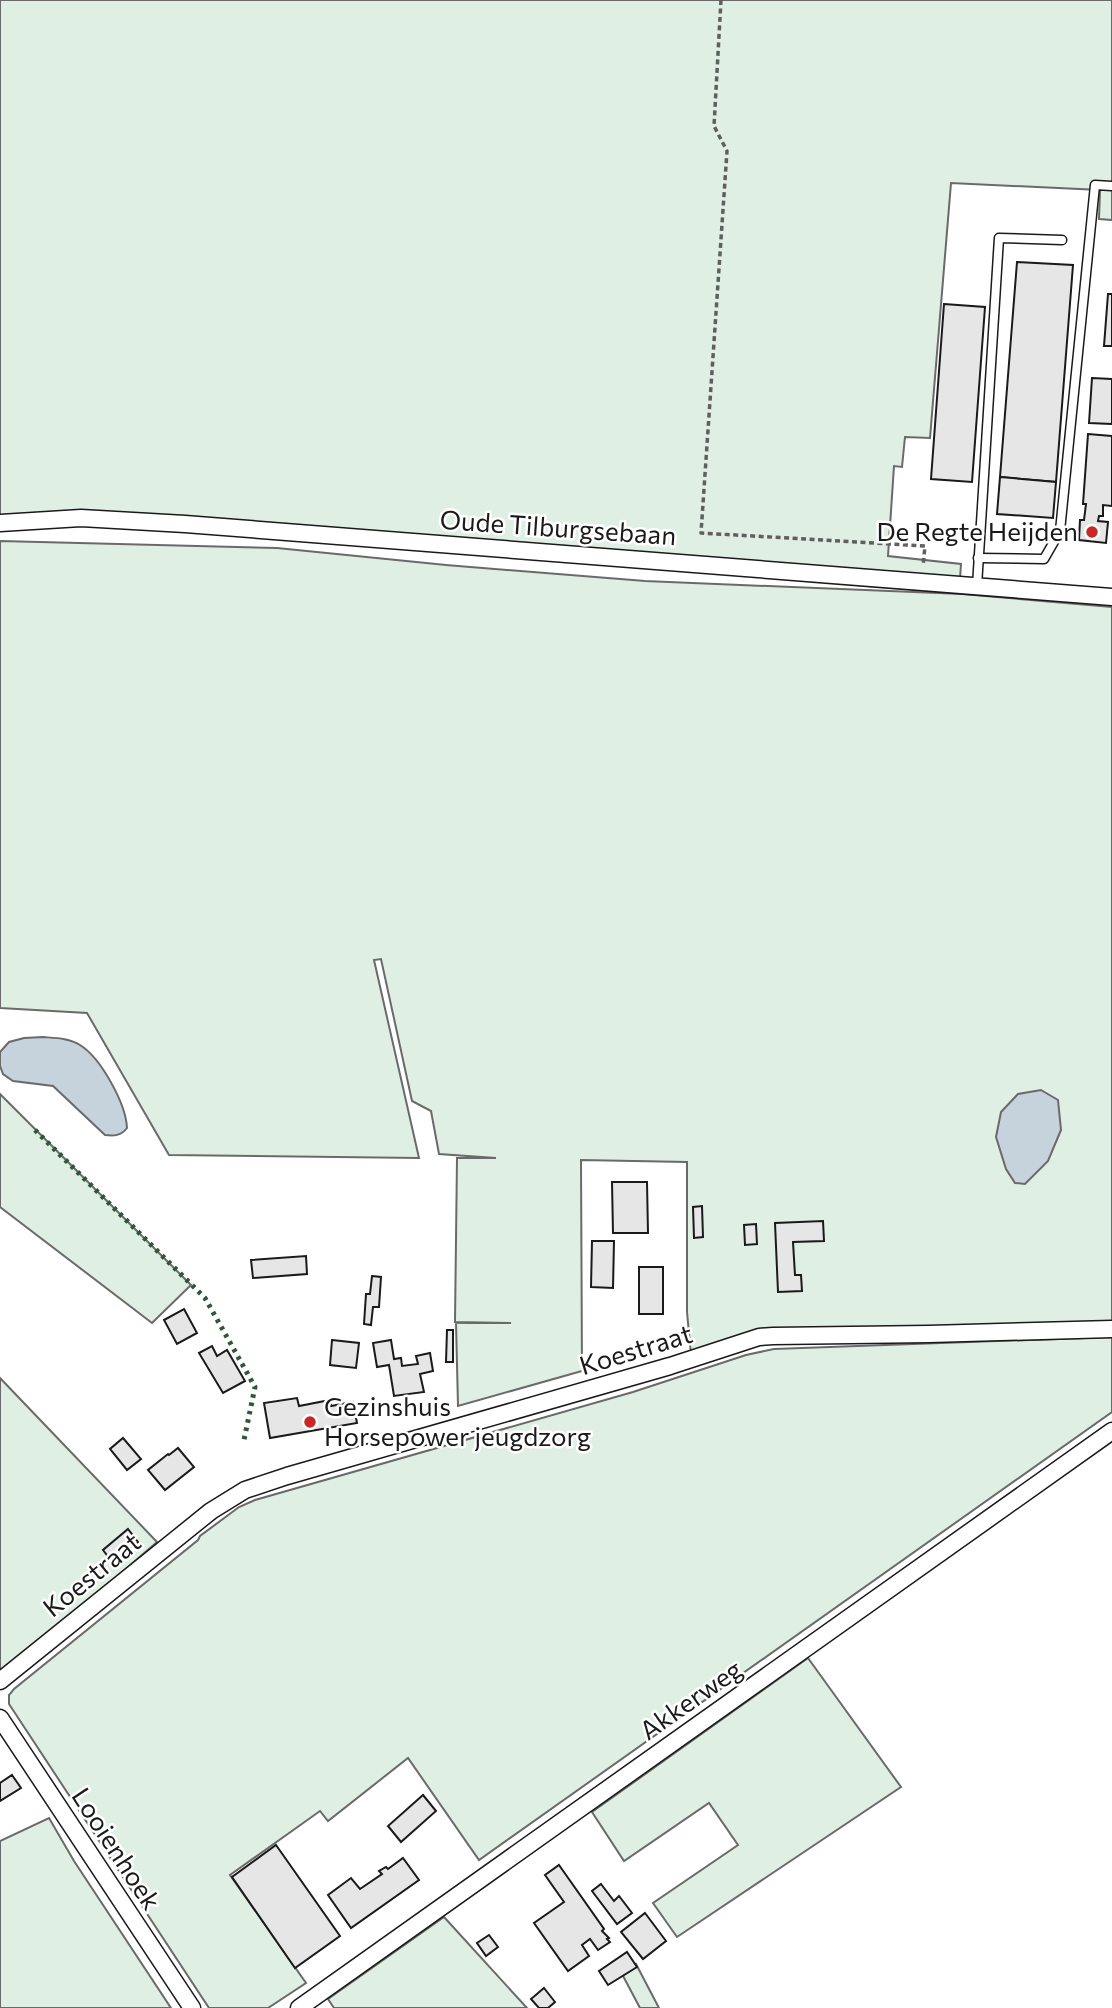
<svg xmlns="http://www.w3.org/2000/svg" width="1112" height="2008" viewBox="0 0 1112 2008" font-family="Commissioner,sans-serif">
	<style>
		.green { fill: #e0efe3; stroke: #6a6a6a; stroke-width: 2 }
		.water { fill: #c6d2dc; stroke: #6a6a6a; stroke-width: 2 }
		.building { fill: #e6e6e6; stroke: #1a1a1a; stroke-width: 2 }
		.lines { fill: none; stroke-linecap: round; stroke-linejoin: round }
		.service-casing { stroke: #1a1a1a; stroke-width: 11 }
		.minor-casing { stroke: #1a1a1a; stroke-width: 19 }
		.path { stroke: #5f5f5f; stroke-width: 3.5; stroke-dasharray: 5 3.5; stroke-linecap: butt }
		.service { stroke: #fff; stroke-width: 8 }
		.minor { stroke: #fff; stroke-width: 16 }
		.hedge { stroke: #2b5a34; stroke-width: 5; stroke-dasharray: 3.5 5; stroke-linecap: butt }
		.poi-dot { fill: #c62828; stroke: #fff; stroke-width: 2.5 }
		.labels { text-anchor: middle; stroke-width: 5; stroke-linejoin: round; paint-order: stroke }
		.street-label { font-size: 26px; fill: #1a1a1a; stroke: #fff }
		.poi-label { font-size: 26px; fill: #1a1a1a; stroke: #fff; text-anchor: end }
	</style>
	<rect width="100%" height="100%" fill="#fff"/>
	<g class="green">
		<path d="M 0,0 L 1112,0 L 1112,220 L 1099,219 L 1100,190 L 951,183 L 930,438 L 905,437 L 902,467 L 894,466 L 888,556 L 961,564 L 960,579 L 0,518 Z"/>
		<path d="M 0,541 L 277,548 L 446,565 L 645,581 L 962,594 L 1112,607 L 1112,1324 L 771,1331 L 691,1355 L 687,1312 L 687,1162 L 581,1160 L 582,1371 L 458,1406 L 456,1323 L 511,1323 L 455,1322 L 457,1158 L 496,1158 L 439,1154 L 431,1111 L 412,1101 L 381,959 L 374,960 L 419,1158 L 169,1155 L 87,1013 L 0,1008 Z"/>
		<path d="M 0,1094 L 191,1285 L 152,1323 L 0,1207 Z"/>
		<path d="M 1112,1337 L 1112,1412 L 479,1860 L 408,1758 L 328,1821 L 320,1811 L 230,1875 L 306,1983 L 268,2008 L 209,2008 L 9,1704 L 9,1695 L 14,1689 L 198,1540 L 200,1536 L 239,1507 L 255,1500 L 633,1392 L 746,1355 L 774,1349 Z"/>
		<path d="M 0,1378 L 157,1542 L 0,1678 Z"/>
		<path d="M 808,1658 L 901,1787 L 677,1937 L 653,1903 L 738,1845 L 709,1803 L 624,1861 L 592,1812 Z"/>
		<path d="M 49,1818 L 74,1861 L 171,2008 L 0,2008 L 0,1841 Z"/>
		<path d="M 444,1917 L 527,2008 L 334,2008 L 328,1999 Z"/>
		<path d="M 636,1964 L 659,2008 L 640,2008 L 622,1974 Z"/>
	</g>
	<g class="water">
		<path d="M 43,1037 C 55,1038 69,1038 80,1045 C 101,1058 126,1104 127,1128 C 121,1136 114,1136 105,1135 L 53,1086 L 13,1081 L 3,1074 L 0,1066 L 0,1052 L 9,1042 L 24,1038 Z"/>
		<path d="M 1041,1090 L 1058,1100 L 1061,1130 L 1048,1161 L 1025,1184 L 1015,1183 L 1006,1169 L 996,1137 L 1001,1112 L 1018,1094 Z"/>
	</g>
	<g class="building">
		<path d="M 1017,262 L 1073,265 L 1056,482 L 1000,477 Z"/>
		<path d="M 1108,294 L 1112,294 L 1112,346 L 1104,346 Z"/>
		<path d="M 944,304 L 985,307 L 972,482 L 931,479 Z"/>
		<path d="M 1092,378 L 1112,379 L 1112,424 L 1089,423 Z"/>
		<path d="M 1088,434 L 1112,436 L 1112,506 L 1103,505 L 1103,516 L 1099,516 L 1098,521 L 1108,522 L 1106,543 L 1079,540 L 1080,520 L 1084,520 L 1086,504 L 1083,504 Z"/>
		<path d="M 1000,477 L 1056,482 L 1053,518 L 997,514 Z"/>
		<path d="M 612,1182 L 647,1182 L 648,1233 L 613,1233 Z"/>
		<path d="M 702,1206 L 703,1237 L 694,1238 L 693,1207 Z"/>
		<path d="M 823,1221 L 824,1241 L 793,1242 L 795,1275 L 801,1275 L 802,1291 L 778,1292 L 775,1223 Z"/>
		<path d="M 756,1224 L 757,1244 L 745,1245 L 744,1225 Z"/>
		<path d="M 592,1241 L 614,1241 L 613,1288 L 591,1287 Z"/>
		<path d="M 306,1256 L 307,1274 L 253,1278 L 251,1260 Z"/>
		<rect x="639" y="1267" width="24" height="47"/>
		<path d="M 372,1276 L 381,1277 L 379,1307 L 373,1307 L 371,1325 L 364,1324 L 366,1294 L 370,1294 Z"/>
		<path d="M 184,1309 L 197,1333 L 177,1344 L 164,1320 Z"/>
		<path d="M 447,1330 L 453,1330 L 453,1362 L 446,1362 Z"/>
		<path d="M 332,1340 L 359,1343 L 356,1368 L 330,1365 Z"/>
		<path d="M 391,1340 L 394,1359 L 401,1358 L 402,1366 L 418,1364 L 416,1356 L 430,1353 L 433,1371 L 420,1374 L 424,1392 L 394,1396 L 389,1365 L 377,1367 L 373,1343 Z"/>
		<path d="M 212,1346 L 217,1356 L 227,1350 L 245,1381 L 223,1393 L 199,1353 Z"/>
		<path d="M 297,1398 L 299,1406 L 330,1400 L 331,1406 L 353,1402 L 357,1423 L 270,1438 L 264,1403 Z"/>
		<path d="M 123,1438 L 141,1459 L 127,1470 L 110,1449 Z"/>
		<path d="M 178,1448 L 194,1467 L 165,1490 L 148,1470 L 168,1454 L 169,1455 Z"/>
		<path d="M 128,1529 L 138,1542 L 113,1563 L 103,1550 Z"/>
		<path d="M 12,1775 L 21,1788 L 0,1801 L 0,1783 Z"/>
		<path d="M 423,1795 L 436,1811 L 401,1842 L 388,1826 Z"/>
		<path d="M 276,1845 L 340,1936 L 295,1968 L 232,1877 Z"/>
		<path d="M 403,1858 L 419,1880 L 351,1928 L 328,1895 L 351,1878 L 360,1889 L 382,1874 L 379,1871 L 386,1867 L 388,1869 Z"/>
		<path d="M 559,1865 L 604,1929 L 602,1931 L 609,1938 L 607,1939 L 610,1942 L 598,1950 L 590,1939 L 582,1945 L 589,1956 L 568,1971 L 534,1923 L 564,1902 L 545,1875 Z"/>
		<path d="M 601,1884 L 614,1901 L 619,1896 L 632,1913 L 617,1924 L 592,1891 Z"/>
		<path d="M 645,1913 L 666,1941 L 643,1959 L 621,1932 Z"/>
		<path d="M 489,1935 L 498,1947 L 486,1956 L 477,1943 Z"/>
		<path d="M 627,1952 L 637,1967 L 608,1985 L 599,1971 Z"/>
		<path d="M 544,1988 L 555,2002 L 548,2008 L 539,2008 L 531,1999 Z"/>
	</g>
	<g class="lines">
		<defs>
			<g id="service">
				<path d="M 978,558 L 1044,559 L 1060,531 L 1095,185 L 1112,186"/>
				<path d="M 977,586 L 999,238 L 1062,240"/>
			</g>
			<g id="minor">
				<path d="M 0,523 L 81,518 L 185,524 L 1112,597"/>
				<path d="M 0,1681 L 211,1511 L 245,1490 L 287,1476 L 670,1366 L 759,1337 L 773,1336 L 929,1334 L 1112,1329"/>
				<path d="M 0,1718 L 192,2008"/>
				<path d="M 299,2008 L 1112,1431"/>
			</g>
		</defs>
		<use href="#service" class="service-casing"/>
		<use href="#minor" class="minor-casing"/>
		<path class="path" d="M 721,0 L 714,126 L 727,151 L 701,533 L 925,546 L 923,566"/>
		<use href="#service" class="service"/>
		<use href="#minor" class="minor"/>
		<path class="hedge" d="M 35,1130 L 205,1298 L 255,1387 L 244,1440"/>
	</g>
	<g class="poi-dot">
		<circle cx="1092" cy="532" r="7"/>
		<circle cx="310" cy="1422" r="7"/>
	</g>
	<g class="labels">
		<g class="street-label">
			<text transform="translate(558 528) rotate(4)" y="9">Oude Tilburgsebaan</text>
			<text transform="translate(636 1350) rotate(-17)" y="9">Koestraat</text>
			<text transform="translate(92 1575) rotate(-39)" y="9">Koestraat</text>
			<text transform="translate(691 1700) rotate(-35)" y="9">Akkerweg</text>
			<text transform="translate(116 1849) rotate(57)" y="9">Looienhoek</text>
		</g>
		<g class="poi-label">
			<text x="1078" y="541">De Regte Heijden</text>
			<text x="324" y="1416" text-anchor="start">Gezinshuis<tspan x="324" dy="30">Horsepower jeugdzorg</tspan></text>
		</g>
	</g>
</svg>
